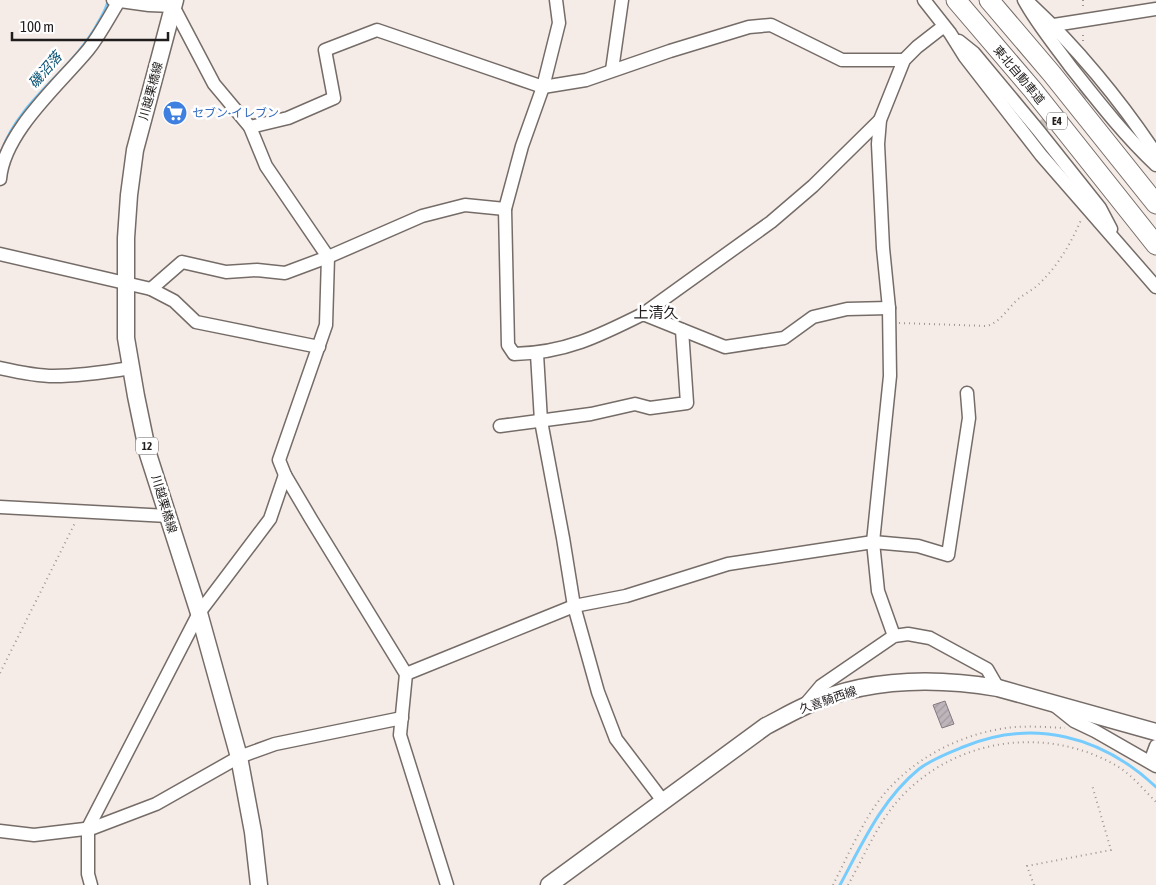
<svg xmlns="http://www.w3.org/2000/svg" width="1156" height="885" viewBox="0 0 1156 885" font-family="'Asap Condensed','Noto Sans JP',sans-serif">
	<style>
		.lines { fill: none; stroke-linecap: round; stroke-linejoin: round }
		.stream { stroke: #75ccfd; stroke-width: 3 }
		.building { fill: url(#building-hatch); stroke: #847b81 }
		.minor-tunnel { stroke: #cbc3be; stroke-width: 12; stroke-dasharray: 12 6; stroke-linecap: butt }
		.minor-casing { stroke: #756c68; stroke-width: 15 }
		.major-casing { stroke: #756c68; stroke-width: 19 }
		.highway-casing { stroke: #756c68; stroke-width: 21 }
		.path { stroke: #9c9592; stroke-width: 2; stroke-dasharray: 1 4; stroke-linecap: butt }
		.minor { stroke: #fff; stroke-width: 12 }
		.major { stroke: #fff; stroke-width: 16 }
		.highway { stroke: #fff; stroke-width: 19 }
		.labels { text-anchor: middle; stroke-width: 5; stroke-linejoin: round; paint-order: stroke }
		.shield { fill: #fff; stroke: #646160; stroke-width: 1 }
		.shield-label { font-size: 11px; font-weight: bold; fill: #211d1c }
		.street-label { font-size: 12px; fill: #211d1c; stroke: #fff }
		.shop-label { font-size: 12px; fill: #366cbe; stroke: #fff; text-anchor: start }
		.water-label { font-size: 14px; font-style: italic; fill: #075171; stroke: #fff }
		.quarter-label { font-size: 15px; fill: #211d1c; stroke: #fff }
	</style>
	<defs>
		<pattern id="building-hatch" width="6" height="6" patternUnits="userSpaceOnUse" patternTransform="scale(1.25)"><rect width="6" height="6" fill="#beb5ba"/><path d="M-1 1l2-2M0 6l6-6M5 7l2-2" fill="none" stroke="#a39b9f"/></pattern>
	</defs>
	<rect width="100%" height="100%" fill="#f6ece7"/>
	<g class="lines">
		<g class="stream">
			<path d="M 2,150 C 21,98 74,70 99,21 C 103,14 107,8 108,0"/>
			<path d="M 840,885 C 862,844 882,799 919,769 C 932,759 948,753 963,747 C 1033,718 1102,736 1156,787"/>
		</g>
	</g>
	<path class="building" d="M 945,701 L 954,724 L 942,728 L 933,705 Z"/>
	<g class="lines">
		<path class="minor-tunnel" d="M 1038,130 L 1089,89"/>
		<defs>
			<g id="minor">
				<path d="M 113,0 L 149,5 L 173,6 L 214,84 L 250,127 L 266,166 L 328,257 L 326,325 L 279,460 L 285,475 L 311,519 L 406,674 L 400,735 L 447,885"/>
				<path d="M 556,0 L 559,23 L 543,87 L 522,146 L 505,209 L 508,345 L 514,354 C 565,353 599,336 643,314 L 725,347 L 784,338 L 813,317 L 847,309 L 889,308"/>
				<path d="M 924,0 L 950,33 L 965,57 L 1041,155 L 1156,287"/>
				<path d="M 1024,0 C 1037,24 1054,44 1070,66 C 1097,100 1124,135 1156,165"/>
				<path d="M 1028,2 C 1075,45 1121,101 1156,154"/>
				<path d="M 1054,25 L 1156,9"/>
				<path d="M 959,41 L 974,53 L 1038,130 L 1100,208 L 1111,229"/>
				<path d="M 612,70 L 622,0"/>
				<path d="M 250,127 L 288,118 L 334,98 L 325,50 L 377,30 L 543,87 L 586,80 L 670,51 L 749,27 L 771,25 L 842,60 L 904,60"/>
				<path d="M 0,179 C 4,132 59,85 88,50 C 100,35 109,17 119,1"/>
				<path d="M 0,254 L 151,289 L 182,262 L 226,272 L 257,270 L 285,273 L 328,257 L 422,216 L 465,205 L 505,209"/>
				<path d="M 151,289 L 174,301 L 196,322 L 319,347"/>
				<path d="M 643,314 L 771,222 L 813,186 L 880,120"/>
				<path d="M 537,354 L 541,421 L 563,538 L 574,606 L 598,692 L 616,739 L 663,801"/>
				<path d="M 0,368 C 18,372 36,376 54,376 C 80,376 106,372 131,368"/>
				<path d="M 500,426 L 591,414 L 635,404 L 650,408 L 687,403 L 682,330"/>
				<path d="M 0,507 L 168,516"/>
				<path d="M 894,636 L 878,591 L 873,542 L 890,376 L 889,308 L 883,248 L 878,144 L 880,120 L 904,60 L 917,47 L 944,26"/>
				<path d="M 406,674 L 574,606 L 626,596 L 728,564 L 873,542 L 918,546 L 948,555 L 969,418 L 967,393"/>
				<path d="M 1054,705 L 1074,721 L 1095,731 L 1156,766"/>
				<path d="M 804,706 L 821,686 L 894,636 L 908,634 L 930,638 L 987,669 L 998,688"/>
				<path d="M 1150,762 L 1156,746"/>
				<path d="M 0,831 L 34,835 L 93,828 L 156,804 L 239,757 L 275,744 L 402,718"/>
				<path d="M 91,885 L 88,874 L 88,828 L 199,613 L 270,519 L 285,475"/>
			</g>
			<g id="major">
				<path d="M 175,0 L 135,150 L 129,195 L 126,238 L 126,338 L 136,396 L 148,454 L 199,613 L 239,757 L 253,832 L 259,885"/>
				<path d="M 549,885 L 766,726 C 778,720 790,713 803,707 C 864,678 933,677 998,688 L 1156,732"/>
			</g>
			<g id="highway">
				<path d="M 956,0 L 1032,89 L 1156,245"/>
				<path d="M 989,0 L 1052,74 L 1156,204"/>
			</g>
		</defs>
		<use href="#minor" class="minor-casing"/>
		<use href="#major" class="major-casing"/>
		<use href="#highway" class="highway-casing"/>
		<g class="path">
			<path d="M 1083,0 L 1083,9"/>
			<path d="M 1083,41 L 1083,31"/>
			<path d="M 899,323 L 987,326 C 1000,322 1006,311 1016,301 C 1023,294 1034,290 1041,282 C 1059,264 1071,243 1081,220"/>
			<path d="M 0,673 L 75,523"/>
			<path d="M 833,885 C 844,863 855,839 868,817 C 895,770 947,738 1000,729 C 1021,725 1044,727 1065,728"/>
			<path d="M 848,885 C 865,855 879,819 904,794 C 960,737 1048,726 1117,766 C 1132,775 1144,790 1156,802"/>
			<path d="M 1034,885 L 1027,866 L 1111,850 L 1092,785"/>
		</g>
		<use href="#minor" class="minor"/>
		<use href="#major" class="major"/>
		<use href="#highway" class="highway"/>
	</g>
	<defs>
		<symbol id="supermarket-disc" viewBox="-11 -11 22 22"><circle r="9.5" fill="#3f7fe0" stroke="#fff"/><path d="M-6-5.5h2.5l.6 2H6L4.5 2H-2.5L-4.4-4H-6ZM-1.5 3.2a1.3 1.3 0 1 0 .1 0ZM3 3.2a1.3 1.3 0 1 0 .1 0Z" fill="#fff"/></symbol>
	</defs>
	<g fill-rule="evenodd">
		<use href="#supermarket-disc" x="161" y="99" width="28" height="28"/>
	</g>
	<g class="labels">
		<g class="shield">
			<rect x="1047" y="112.5" width="20" height="17" rx="4"/>
			<rect x="136" y="437.5" width="22" height="17" rx="4"/>
		</g>
		<g class="shield-label">
			<text x="1057" y="125">E4</text>
			<text x="147" y="450">12</text>
		</g>
		<g class="street-label">
			<text transform="translate(1019 75) rotate(50)" y="4">東北自動車道</text>
			<text transform="translate(151 91) rotate(-75)" y="4">川越栗橋線</text>
			<text transform="translate(164 504) rotate(73)" y="4">川越栗橋線</text>
			<text transform="translate(828 700) rotate(-19)" y="4">久喜騎西線</text>
		</g>
		<g class="shop-label">
			<text x="192" y="117">セブン-イレブン</text>
		</g>
		<g class="water-label">
			<text transform="translate(45 70) rotate(-49)" y="5">磯沼落</text>
		</g>
		<g class="quarter-label">
			<text x="656" y="318">上清久</text>
		</g>
	</g>
	<path d="M12 32v8h156v-8" fill="none" stroke="#211d1c" stroke-width="2.5"/>
	<text x="20" y="32" font-size="15" fill="#211d1c" stroke="#ffffff" stroke-width="4" paint-order="stroke">100 m</text>
</svg>
